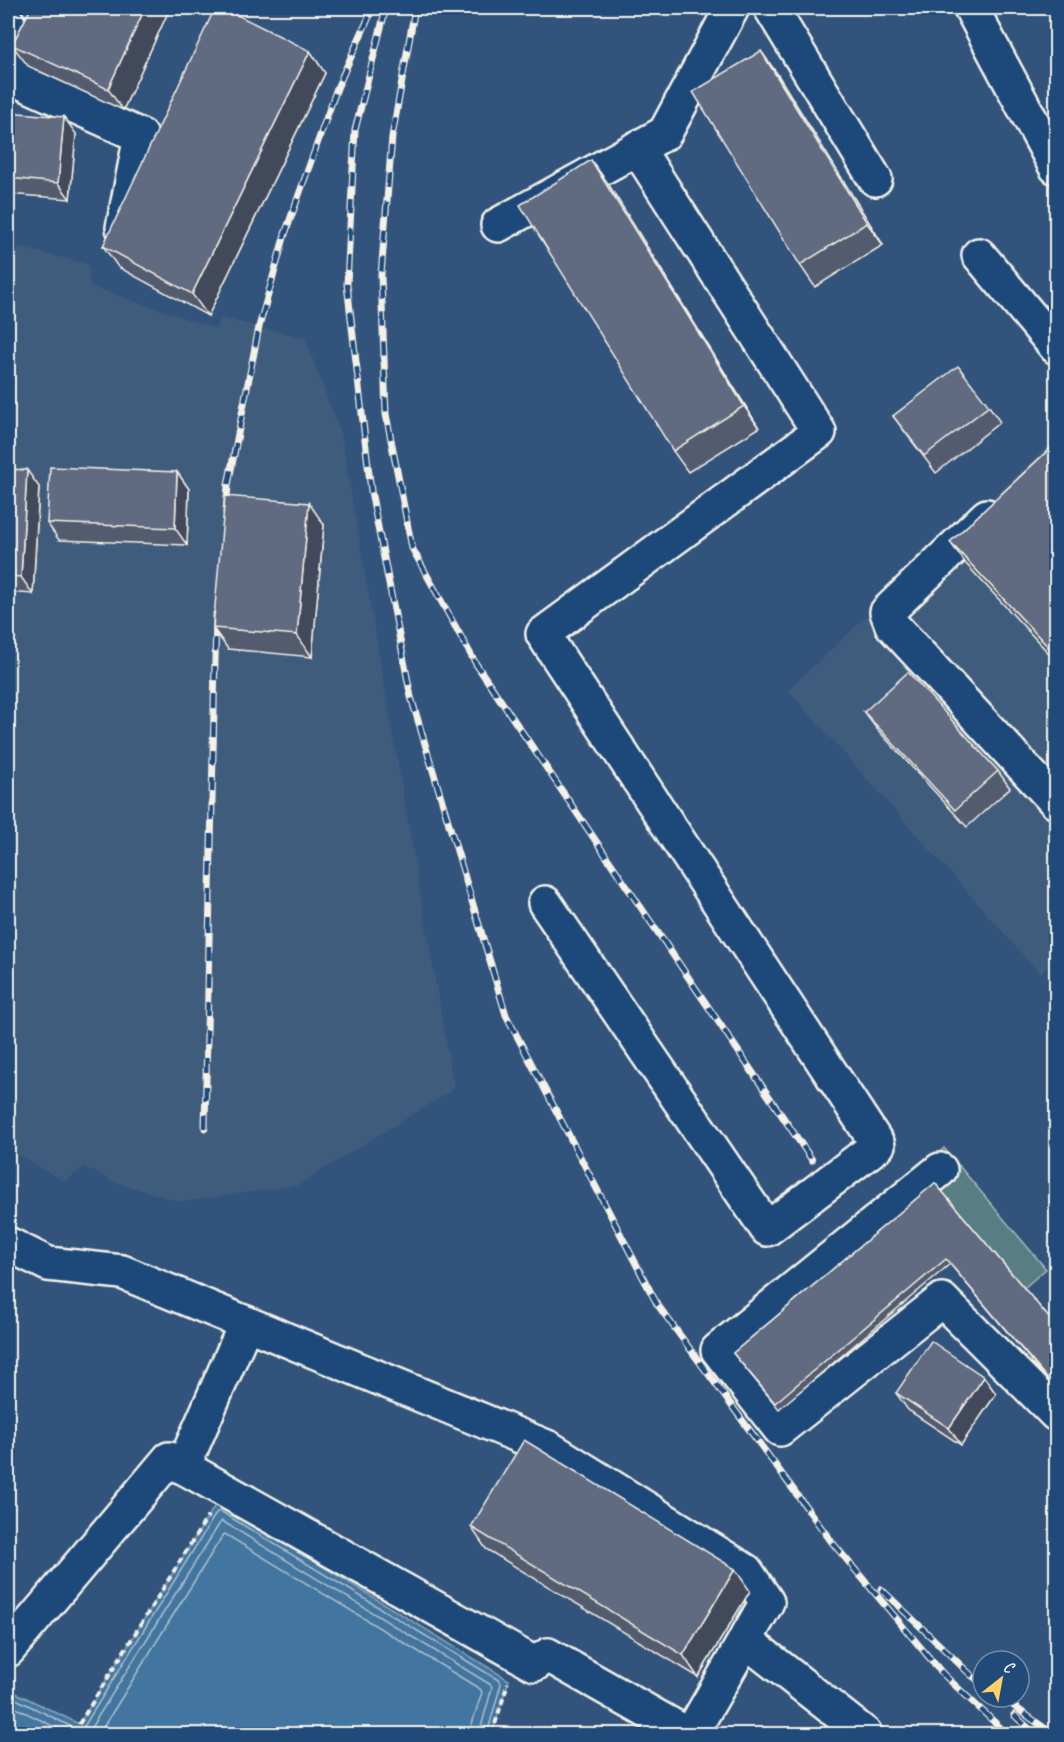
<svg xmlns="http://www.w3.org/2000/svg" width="1064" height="1742" viewBox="0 0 1064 1742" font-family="Caveat,sans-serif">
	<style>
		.built { fill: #405b7d }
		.green { fill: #587e84; stroke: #a6b8b6; stroke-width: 1.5 }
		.water { fill: #43759f; stroke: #8aa7bc; stroke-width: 1.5 }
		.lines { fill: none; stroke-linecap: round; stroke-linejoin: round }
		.shore { stroke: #adbfcb; stroke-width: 1.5 }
		.minor-casing { stroke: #f4f1e8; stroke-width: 38 }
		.path { stroke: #f4f1e8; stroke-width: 4; stroke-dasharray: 6 4.5; stroke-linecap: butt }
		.minor { stroke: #1f4a7a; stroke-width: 33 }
		.rail-casing { stroke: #f4f1e8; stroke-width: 7 }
		.rail { stroke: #1f4a7a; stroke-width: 4.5; stroke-dasharray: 14; stroke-linecap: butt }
		.wall { fill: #535b6e; stroke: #f4f1e8; stroke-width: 1.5 }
		.shaded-wall { fill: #434a5a; stroke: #f4f1e8; stroke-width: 1.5 }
		.building { fill: #606a80; stroke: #f4f1e8; stroke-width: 1.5 }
	</style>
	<rect width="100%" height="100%" fill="#32547c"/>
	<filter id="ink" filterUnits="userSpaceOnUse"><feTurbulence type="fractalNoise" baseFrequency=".0167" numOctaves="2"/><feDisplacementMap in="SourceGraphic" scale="12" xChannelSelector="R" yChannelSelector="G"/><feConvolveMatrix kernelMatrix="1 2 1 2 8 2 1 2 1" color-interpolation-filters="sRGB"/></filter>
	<g filter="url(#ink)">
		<g class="built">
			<path d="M 8,245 L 88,264 L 90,286 L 216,329 L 221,318 L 305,338 L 341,435 L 454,1089 L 298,1185 L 181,1202 L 114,1182 L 85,1167 L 64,1181 L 8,1149 Z"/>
			<path d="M 1056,438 L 1056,959 L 1040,974 L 788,690 Z"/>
		</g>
		<path class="green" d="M 944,1148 L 1046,1269 L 1024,1288 L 939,1189 L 935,1156 Z"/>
		<path class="water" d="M 217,1502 L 509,1680 L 492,1734 L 8,1734 L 8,1689 L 79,1724 Z"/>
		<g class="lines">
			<g class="shore">
				<path d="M 8,1695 L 76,1729 L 83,1728 L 217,1512 L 220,1511 L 500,1681 L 501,1684 L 487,1734"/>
				<path d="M 8,1704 L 69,1734"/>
				<path d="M 87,1734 L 220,1523 L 222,1521 L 491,1685 L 492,1688 L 479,1734"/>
				<path d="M 99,1734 L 223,1535 L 225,1534 L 480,1689 L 482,1692 L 471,1727 L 470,1734"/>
			</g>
			<defs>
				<g id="minor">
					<path d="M 771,8 L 875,179"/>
					<path d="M 971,8 L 1056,167"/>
					<path d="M 8,23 L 19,81 L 141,136 L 123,228"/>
					<path d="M 498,225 L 665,133 L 732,8"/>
					<path d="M 979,255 L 1056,347"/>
					<path d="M 987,516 L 887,612 L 892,625 L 1056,802"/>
					<path d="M 545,903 L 767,1229 L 878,1145 L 543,634 L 819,432 L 637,148"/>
					<path d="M 940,1170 L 718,1350 L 780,1429 L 942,1300 L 1056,1414"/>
					<path d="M 8,1244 L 48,1264 L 122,1272 L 549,1448 L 746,1571 L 767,1602 L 691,1734"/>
					<path d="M 183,1467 L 246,1323"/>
					<path d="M 745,1640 L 865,1734"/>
					<path d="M 8,1650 L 169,1459 L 535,1664 L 548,1655 L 687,1734"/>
				</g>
			</defs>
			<use href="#minor" class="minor-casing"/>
			<g class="path">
				<path d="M 79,1724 L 208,1516"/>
				<path d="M 492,1734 L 508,1683"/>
			</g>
			<use href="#minor" class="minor"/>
			<defs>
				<g id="rail">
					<path d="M 386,8 L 355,130 L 347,284 L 371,491 L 411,697 L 506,1015 L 657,1304 L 831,1541 L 943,1674 L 1007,1734"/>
					<path d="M 415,8 L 392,137 L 381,275 L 386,414 L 412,548 L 476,664 L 812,1160"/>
					<path d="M 226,512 L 228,485 L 259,327 L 285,234 L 337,88 L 373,8"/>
					<path d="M 205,1128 L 216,614"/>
					<path d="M 881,1589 L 971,1675 L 983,1684"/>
					<path d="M 1001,1697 L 1053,1734"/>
					<path d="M 1014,1715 L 1035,1734"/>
				</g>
			</defs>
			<use href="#rail" class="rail-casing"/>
			<use href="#rail" class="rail"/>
		</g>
		<g class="wall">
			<path d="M 31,8 L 170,8 L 123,110 L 28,66 L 12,45 Z"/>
			<path d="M 310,51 L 325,73 L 208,316 L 118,267 L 103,246 Z"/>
			<path d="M 776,72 L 883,245 L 815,287 L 800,265 Z"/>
			<path d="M 8,112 L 76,134 L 70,199 L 8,194 Z"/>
			<path d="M 607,182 L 759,428 L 688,472 L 673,451 Z"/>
			<path d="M 989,406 L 1000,422 L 936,473 L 893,416 Z"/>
			<path d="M 1056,443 L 1056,661 L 966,564 L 950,542 Z"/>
			<path d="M 8,469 L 39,487 L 33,594 L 8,592 Z"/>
			<path d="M 177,472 L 189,489 L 187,545 L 59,540 L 47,523 Z"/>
			<path d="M 324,525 L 312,657 L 228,649 L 213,628 Z"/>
			<path d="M 864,712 L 998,771 L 1010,788 L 967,827 L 876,728 Z"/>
			<path d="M 935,1183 L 1056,1326 L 1056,1390 L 950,1264 L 779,1409 L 733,1353 Z"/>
			<path d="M 984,1377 L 996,1394 L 961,1445 L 908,1410 L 896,1393 Z"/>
			<path d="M 471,1527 L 750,1591 L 698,1677 L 486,1549 Z"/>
		</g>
		<g class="shaded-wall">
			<path d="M 145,8 L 170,8 L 123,110 L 108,89 Z"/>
			<path d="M 310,51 L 325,73 L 208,316 L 192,294 Z"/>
			<path d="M 761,51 L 776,72 L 883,245 L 867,223 Z"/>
			<path d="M 64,117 L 76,134 L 70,199 L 58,183 Z"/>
			<path d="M 591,160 L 607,182 L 759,428 L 744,406 Z"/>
			<path d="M 27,470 L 39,487 L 33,594 L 21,577 Z"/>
			<path d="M 177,472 L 189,489 L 187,545 L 175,528 Z"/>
			<path d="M 309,503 L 324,525 L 312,657 L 297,635 Z"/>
			<path d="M 984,1377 L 996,1394 L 961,1445 L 949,1428 Z"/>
			<path d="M 735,1569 L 750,1591 L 698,1677 L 683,1655 Z"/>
		</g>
		<g class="building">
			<path d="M 31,8 L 145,8 L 108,89 L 12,45 Z"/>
			<path d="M 215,8 L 223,8 L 310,51 L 192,294 L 103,246 Z"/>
			<path d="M 761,51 L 867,223 L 800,265 L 693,92 Z"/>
			<path d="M 8,112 L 64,117 L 58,183 L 8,178 Z"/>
			<path d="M 591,160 L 744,406 L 673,451 L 520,205 Z"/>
			<path d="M 958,366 L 989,406 L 924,456 L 893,416 Z"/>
			<path d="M 1056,443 L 1056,655 L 950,542 Z"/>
			<path d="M 50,467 L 177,472 L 175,528 L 47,523 Z"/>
			<path d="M 8,469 L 27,470 L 21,577 L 8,576 Z"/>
			<path d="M 225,496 L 309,503 L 297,635 L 213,628 Z"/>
			<path d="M 908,672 L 998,771 L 955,810 L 864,712 Z"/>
			<path d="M 935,1183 L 1056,1326 L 1056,1389 L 946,1259 L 775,1403 L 733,1353 Z"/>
			<path d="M 931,1341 L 984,1377 L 949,1428 L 896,1393 Z"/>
			<path d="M 524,1440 L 735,1569 L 683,1655 L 471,1527 Z"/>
		</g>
	</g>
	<rect width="1064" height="1742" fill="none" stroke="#1f4a7a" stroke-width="30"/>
	<rect x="15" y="15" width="1034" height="1712" fill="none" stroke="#f4f1e8" stroke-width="2" filter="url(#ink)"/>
	<g transform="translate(1001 1679) rotate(31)"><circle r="28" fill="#1f4a7a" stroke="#748da6" stroke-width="1.5"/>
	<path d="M0-4.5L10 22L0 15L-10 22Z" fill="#ffd166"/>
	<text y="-9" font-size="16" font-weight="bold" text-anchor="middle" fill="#f4f1e8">С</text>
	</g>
</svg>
